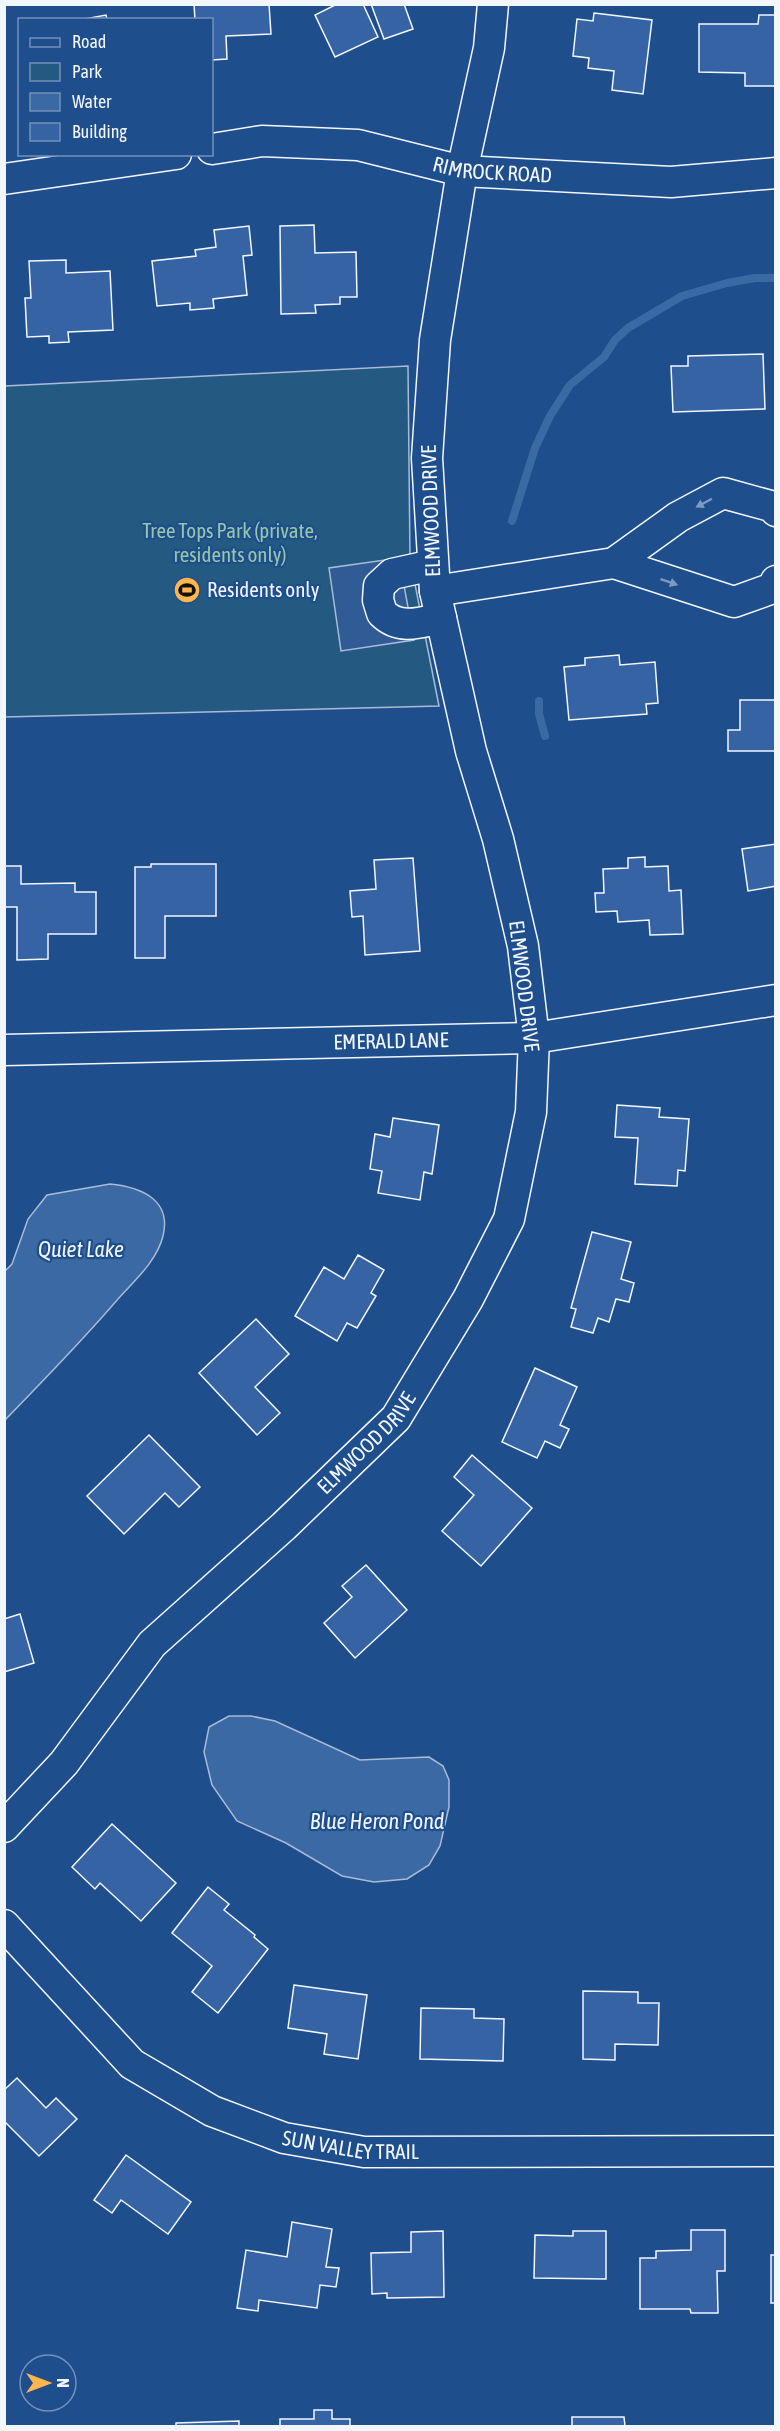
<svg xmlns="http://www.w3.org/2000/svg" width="780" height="2431" viewBox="0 0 780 2431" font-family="'Asap Condensed',sans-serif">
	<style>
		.green { fill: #245a82; stroke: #a8bbd7; stroke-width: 1.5 }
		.parking { fill: #305b95; stroke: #a8bbd7; stroke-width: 1.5 }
		.water { fill: #3b69a3; stroke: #a8bbd7; stroke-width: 1.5 }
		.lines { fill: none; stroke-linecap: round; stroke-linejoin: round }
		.stream { stroke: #3b69a3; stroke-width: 8 }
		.building { fill: #3563a3; stroke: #f2f6ff; stroke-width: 1.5 }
		.minor-casing { stroke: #f2f6ff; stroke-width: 33 }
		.minor { stroke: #1f4e8c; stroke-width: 30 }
		.oneway { fill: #7e9ac0 }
		.labels { text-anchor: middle; stroke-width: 4.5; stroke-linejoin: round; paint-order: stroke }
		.street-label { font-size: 21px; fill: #f2f6ff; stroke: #1f4e8c }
		.park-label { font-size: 21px; fill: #97c8a6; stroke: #1f4e8c }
		.poi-label { font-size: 21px; fill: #f2f6ff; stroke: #1f4e8c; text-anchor: start }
		.water-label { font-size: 22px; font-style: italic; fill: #f2f6ff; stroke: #1f4e8c }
	</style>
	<rect width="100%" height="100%" fill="#1f4e8c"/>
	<path class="green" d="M 408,366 L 410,559 L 439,706 L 5,717 L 5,386 Z"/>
	<path class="parking" d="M 399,558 L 414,640 L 341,651 L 329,568 Z"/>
	<g class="water">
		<path d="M 110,1184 C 140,1187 172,1199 163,1236 C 157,1261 134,1281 118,1299 C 82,1341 43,1381 5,1420 L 5,1271 L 12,1264 L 28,1219 L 47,1195 Z"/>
		<path d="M 229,1716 L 251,1716 L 275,1721 L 360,1760 L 429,1757 L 443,1766 L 449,1780 L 449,1807 L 440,1846 L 429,1865 L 407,1879 L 374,1882 L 342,1876 L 286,1843 L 237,1821 L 212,1785 L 204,1752 L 209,1727 Z"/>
	</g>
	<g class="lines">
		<g class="stream">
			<path d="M 512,521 L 535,448 L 550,416 L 570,385 L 604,357 L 615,340 L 628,328 L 682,296 L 727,283 L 755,278 L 776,278"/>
			<path d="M 539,701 L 539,714 L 545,736"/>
		</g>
	</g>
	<g class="building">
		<path d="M 194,4 L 269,4 L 271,34 L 226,36 L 227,59 L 212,60 L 212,20 L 195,20 Z"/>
		<path d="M 337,4 L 363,4 L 378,37 L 335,57 L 315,15 Z"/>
		<path d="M 371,4 L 404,4 L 413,29 L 384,39 Z"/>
		<path d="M 594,13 L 652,20 L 643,94 L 612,90 L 614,71 L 588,68 L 589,58 L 573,56 L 577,19 L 593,21 Z"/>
		<path d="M 106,15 L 107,20 L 79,20 Z"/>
		<path d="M 759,15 L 776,15 L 776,86 L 745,86 L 745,73 L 699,72 L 699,24 L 758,24 Z"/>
		<path d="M 314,225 L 315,253 L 356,252 L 357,297 L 340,297 L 340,304 L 315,305 L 316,313 L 281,314 L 280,226 Z"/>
		<path d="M 249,226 L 252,255 L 243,256 L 247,295 L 213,299 L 214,308 L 190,310 L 190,303 L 157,306 L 152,261 L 196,256 L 195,250 L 216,247 L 214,230 Z"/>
		<path d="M 66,260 L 66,273 L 110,271 L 113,330 L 68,332 L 69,342 L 49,343 L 49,336 L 27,337 L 25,298 L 31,298 L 29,261 Z"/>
		<path d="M 763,354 L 765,409 L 673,412 L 671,366 L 688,366 L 688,356 Z"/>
		<path d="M 619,655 L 620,665 L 655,662 L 658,703 L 646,704 L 647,714 L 569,720 L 564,667 L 585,665 L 585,658 Z"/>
		<path d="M 740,700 L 776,700 L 776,751 L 728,751 L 728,730 L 740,730 Z"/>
		<path d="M 776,844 L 776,886 L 748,891 L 742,849 Z"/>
		<path d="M 645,857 L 645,867 L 668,866 L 669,891 L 681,890 L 683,934 L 650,935 L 649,920 L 618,922 L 617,911 L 596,912 L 595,893 L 604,893 L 603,869 L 628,868 L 628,858 Z"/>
		<path d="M 413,858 L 420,951 L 365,955 L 363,916 L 352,917 L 350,891 L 376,889 L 374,860 Z"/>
		<path d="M 151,864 L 216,864 L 216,916 L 165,916 L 165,958 L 135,958 L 135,867 L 151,867 Z"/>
		<path d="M 4,866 L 21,866 L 21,884 L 75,883 L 75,892 L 96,892 L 96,934 L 48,934 L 48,959 L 17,960 L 17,907 L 4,907 Z"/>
		<path d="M 617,1105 L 660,1108 L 659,1117 L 689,1119 L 685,1171 L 678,1170 L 677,1186 L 635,1184 L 638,1138 L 615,1137 Z"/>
		<path d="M 393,1118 L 439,1125 L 432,1174 L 424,1172 L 420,1200 L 378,1193 L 382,1171 L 370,1169 L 375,1134 L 390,1137 Z"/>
		<path d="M 592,1232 L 631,1242 L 621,1279 L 634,1283 L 629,1302 L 616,1299 L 609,1322 L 598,1318 L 593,1333 L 571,1327 L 576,1309 L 571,1308 Z"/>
		<path d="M 358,1255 L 384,1270 L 371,1293 L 376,1296 L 357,1328 L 347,1323 L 337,1341 L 295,1316 L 324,1267 L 344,1279 Z"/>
		<path d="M 256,1319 L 289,1354 L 255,1387 L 280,1413 L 257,1435 L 199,1373 Z"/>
		<path d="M 535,1368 L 577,1387 L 560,1425 L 569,1429 L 560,1448 L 545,1441 L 537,1458 L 502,1442 Z"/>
		<path d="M 149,1435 L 200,1487 L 179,1507 L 165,1493 L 124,1534 L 87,1496 Z"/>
		<path d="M 472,1455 L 532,1508 L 481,1566 L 442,1531 L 474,1495 L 454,1477 Z"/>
		<path d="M 366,1565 L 407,1610 L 355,1658 L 324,1623 L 352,1597 L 342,1586 Z"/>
		<path d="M 20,1614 L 34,1663 L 4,1672 L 4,1619 Z"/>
		<path d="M 112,1824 L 176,1883 L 141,1921 L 100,1883 L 95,1889 L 72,1867 Z"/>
		<path d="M 208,1887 L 229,1904 L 224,1910 L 255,1935 L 254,1937 L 268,1949 L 218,2013 L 192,1992 L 212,1966 L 172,1933 Z"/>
		<path d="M 294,1985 L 367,1995 L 358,2059 L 324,2054 L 327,2034 L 288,2028 Z"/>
		<path d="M 583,1991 L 638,1992 L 638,2003 L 659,2003 L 658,2045 L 615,2044 L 615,2060 L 583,2059 Z"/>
		<path d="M 421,2008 L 474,2009 L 474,2018 L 504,2019 L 503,2061 L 420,2059 Z"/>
		<path d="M 17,2078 L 46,2108 L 56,2098 L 77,2119 L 39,2156 L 4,2121 L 4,2090 Z"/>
		<path d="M 126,2155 L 191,2202 L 168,2234 L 121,2200 L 112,2213 L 94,2200 Z"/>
		<path d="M 292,2222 L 332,2229 L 326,2267 L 339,2268 L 336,2287 L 320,2285 L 317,2308 L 259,2300 L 258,2311 L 237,2308 L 246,2250 L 287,2257 Z"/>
		<path d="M 691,2230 L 725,2230 L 725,2271 L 717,2271 L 718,2313 L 691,2313 L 690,2309 L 640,2309 L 640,2258 L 656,2258 L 656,2251 L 691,2250 Z"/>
		<path d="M 443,2231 L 444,2297 L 387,2298 L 387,2293 L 372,2294 L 371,2253 L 411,2252 L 411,2232 Z"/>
		<path d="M 573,2231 L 606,2231 L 606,2279 L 534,2278 L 535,2235 L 573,2236 Z"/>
		<rect x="771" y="2255" width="5" height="48"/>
		<path d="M 314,2410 L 332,2410 L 332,2419 L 350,2419 L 350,2426 L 280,2426 L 280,2419 L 314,2419 Z"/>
		<path d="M 572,2417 L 624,2417 L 625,2426 L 572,2426 Z"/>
		<path d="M 239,2421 L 239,2426 L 176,2426 L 176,2423 Z"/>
	</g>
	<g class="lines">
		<defs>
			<g id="minor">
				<path id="s1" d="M 212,149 L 262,141 L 358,145 L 462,171 L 671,182 L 776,173"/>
				<path d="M 4,179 L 176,154"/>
				<path d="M 614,563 L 734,602 L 773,588 L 776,581"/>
				<path d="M 433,565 L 392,574 L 379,586 L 378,600 L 382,613 C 399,630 419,623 441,618"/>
				<path d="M 435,591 L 614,563 L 678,517 L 723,493 L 774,507 L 776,511"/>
				<path id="s2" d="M 4,1050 L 534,1038 L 776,1000"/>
				<path id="s3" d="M 4,1827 L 64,1763 L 152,1644 L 284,1526 L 396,1418 L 468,1299 L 509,1219 L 531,1112 L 534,1038 L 523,946 L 498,839 L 471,751 L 435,591 L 427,458 L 435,340 L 462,171 L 489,48 L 493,4"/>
				<path id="s4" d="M 4,1925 L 132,2064 L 212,2111 L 284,2138 L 364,2152 L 776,2151"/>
			</g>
		</defs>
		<use href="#minor" class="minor-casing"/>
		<use href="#minor" class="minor"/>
	</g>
	<defs><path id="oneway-solid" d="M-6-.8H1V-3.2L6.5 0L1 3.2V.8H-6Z" transform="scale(1.5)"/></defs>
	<g class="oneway">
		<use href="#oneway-solid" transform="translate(704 503) rotate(152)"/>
		<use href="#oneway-solid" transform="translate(669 582) rotate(19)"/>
	</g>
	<defs>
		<symbol id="stadium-disc" viewBox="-11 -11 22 22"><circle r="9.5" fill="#ffb74d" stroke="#1f4e8c"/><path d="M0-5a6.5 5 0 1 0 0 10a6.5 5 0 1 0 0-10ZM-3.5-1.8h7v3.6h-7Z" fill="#111"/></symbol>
	</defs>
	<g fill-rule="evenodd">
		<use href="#stadium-disc" x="172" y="575" width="30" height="30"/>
	</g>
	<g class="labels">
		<g class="street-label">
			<text dy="7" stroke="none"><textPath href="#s1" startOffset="284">RIMROCK ROAD</textPath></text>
			<text transform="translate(431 511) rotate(-92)" y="7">ELMWOOD DRIVE</text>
			<text transform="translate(524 986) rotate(83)" y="7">ELMWOOD DRIVE</text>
			<text dy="7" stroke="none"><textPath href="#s2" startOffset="387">EMERALD LANE</textPath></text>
			<text dy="7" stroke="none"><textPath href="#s3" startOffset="530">ELMWOOD DRIVE</textPath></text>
			<text dy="7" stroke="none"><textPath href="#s4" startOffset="426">SUN VALLEY TRAIL</textPath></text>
		</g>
		<g class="park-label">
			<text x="230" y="538">Tree Tops Park (private,<tspan x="230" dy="24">residents only)</tspan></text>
		</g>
		<g class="poi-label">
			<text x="207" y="597">Residents only</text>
		</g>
		<g class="water-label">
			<text x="81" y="1257">Quiet Lake</text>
			<text x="377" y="1829">Blue Heron Pond</text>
		</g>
	</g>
	<rect width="780" height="2431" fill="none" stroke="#f2f6ff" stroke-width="12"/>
	<rect x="18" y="18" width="195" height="138" fill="#1f4e8c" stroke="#7391ba" stroke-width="1.5"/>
	<rect x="30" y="38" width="30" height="9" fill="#1f4e8c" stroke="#7391ba" stroke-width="1.5"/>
	<text x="72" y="48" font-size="18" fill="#f2f6ff">Road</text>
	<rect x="30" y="63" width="30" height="18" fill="#245a82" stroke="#7391ba" stroke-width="1.5"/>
	<text x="72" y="78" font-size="18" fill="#f2f6ff">Park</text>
	<rect x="30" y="93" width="30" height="18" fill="#3b69a3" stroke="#7391ba" stroke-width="1.5"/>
	<text x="72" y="108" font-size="18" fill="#f2f6ff">Water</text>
	<rect x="30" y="123" width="30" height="18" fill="#3563a3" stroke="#7391ba" stroke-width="1.5"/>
	<text x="72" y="138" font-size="18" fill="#f2f6ff">Building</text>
	<g transform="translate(48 2383) rotate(90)"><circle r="28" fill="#1f4e8c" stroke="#7391ba" stroke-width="1.5"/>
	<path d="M0-4.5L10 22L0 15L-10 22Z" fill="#ffb74d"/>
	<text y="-9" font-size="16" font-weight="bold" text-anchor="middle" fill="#f2f6ff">N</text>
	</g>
</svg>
